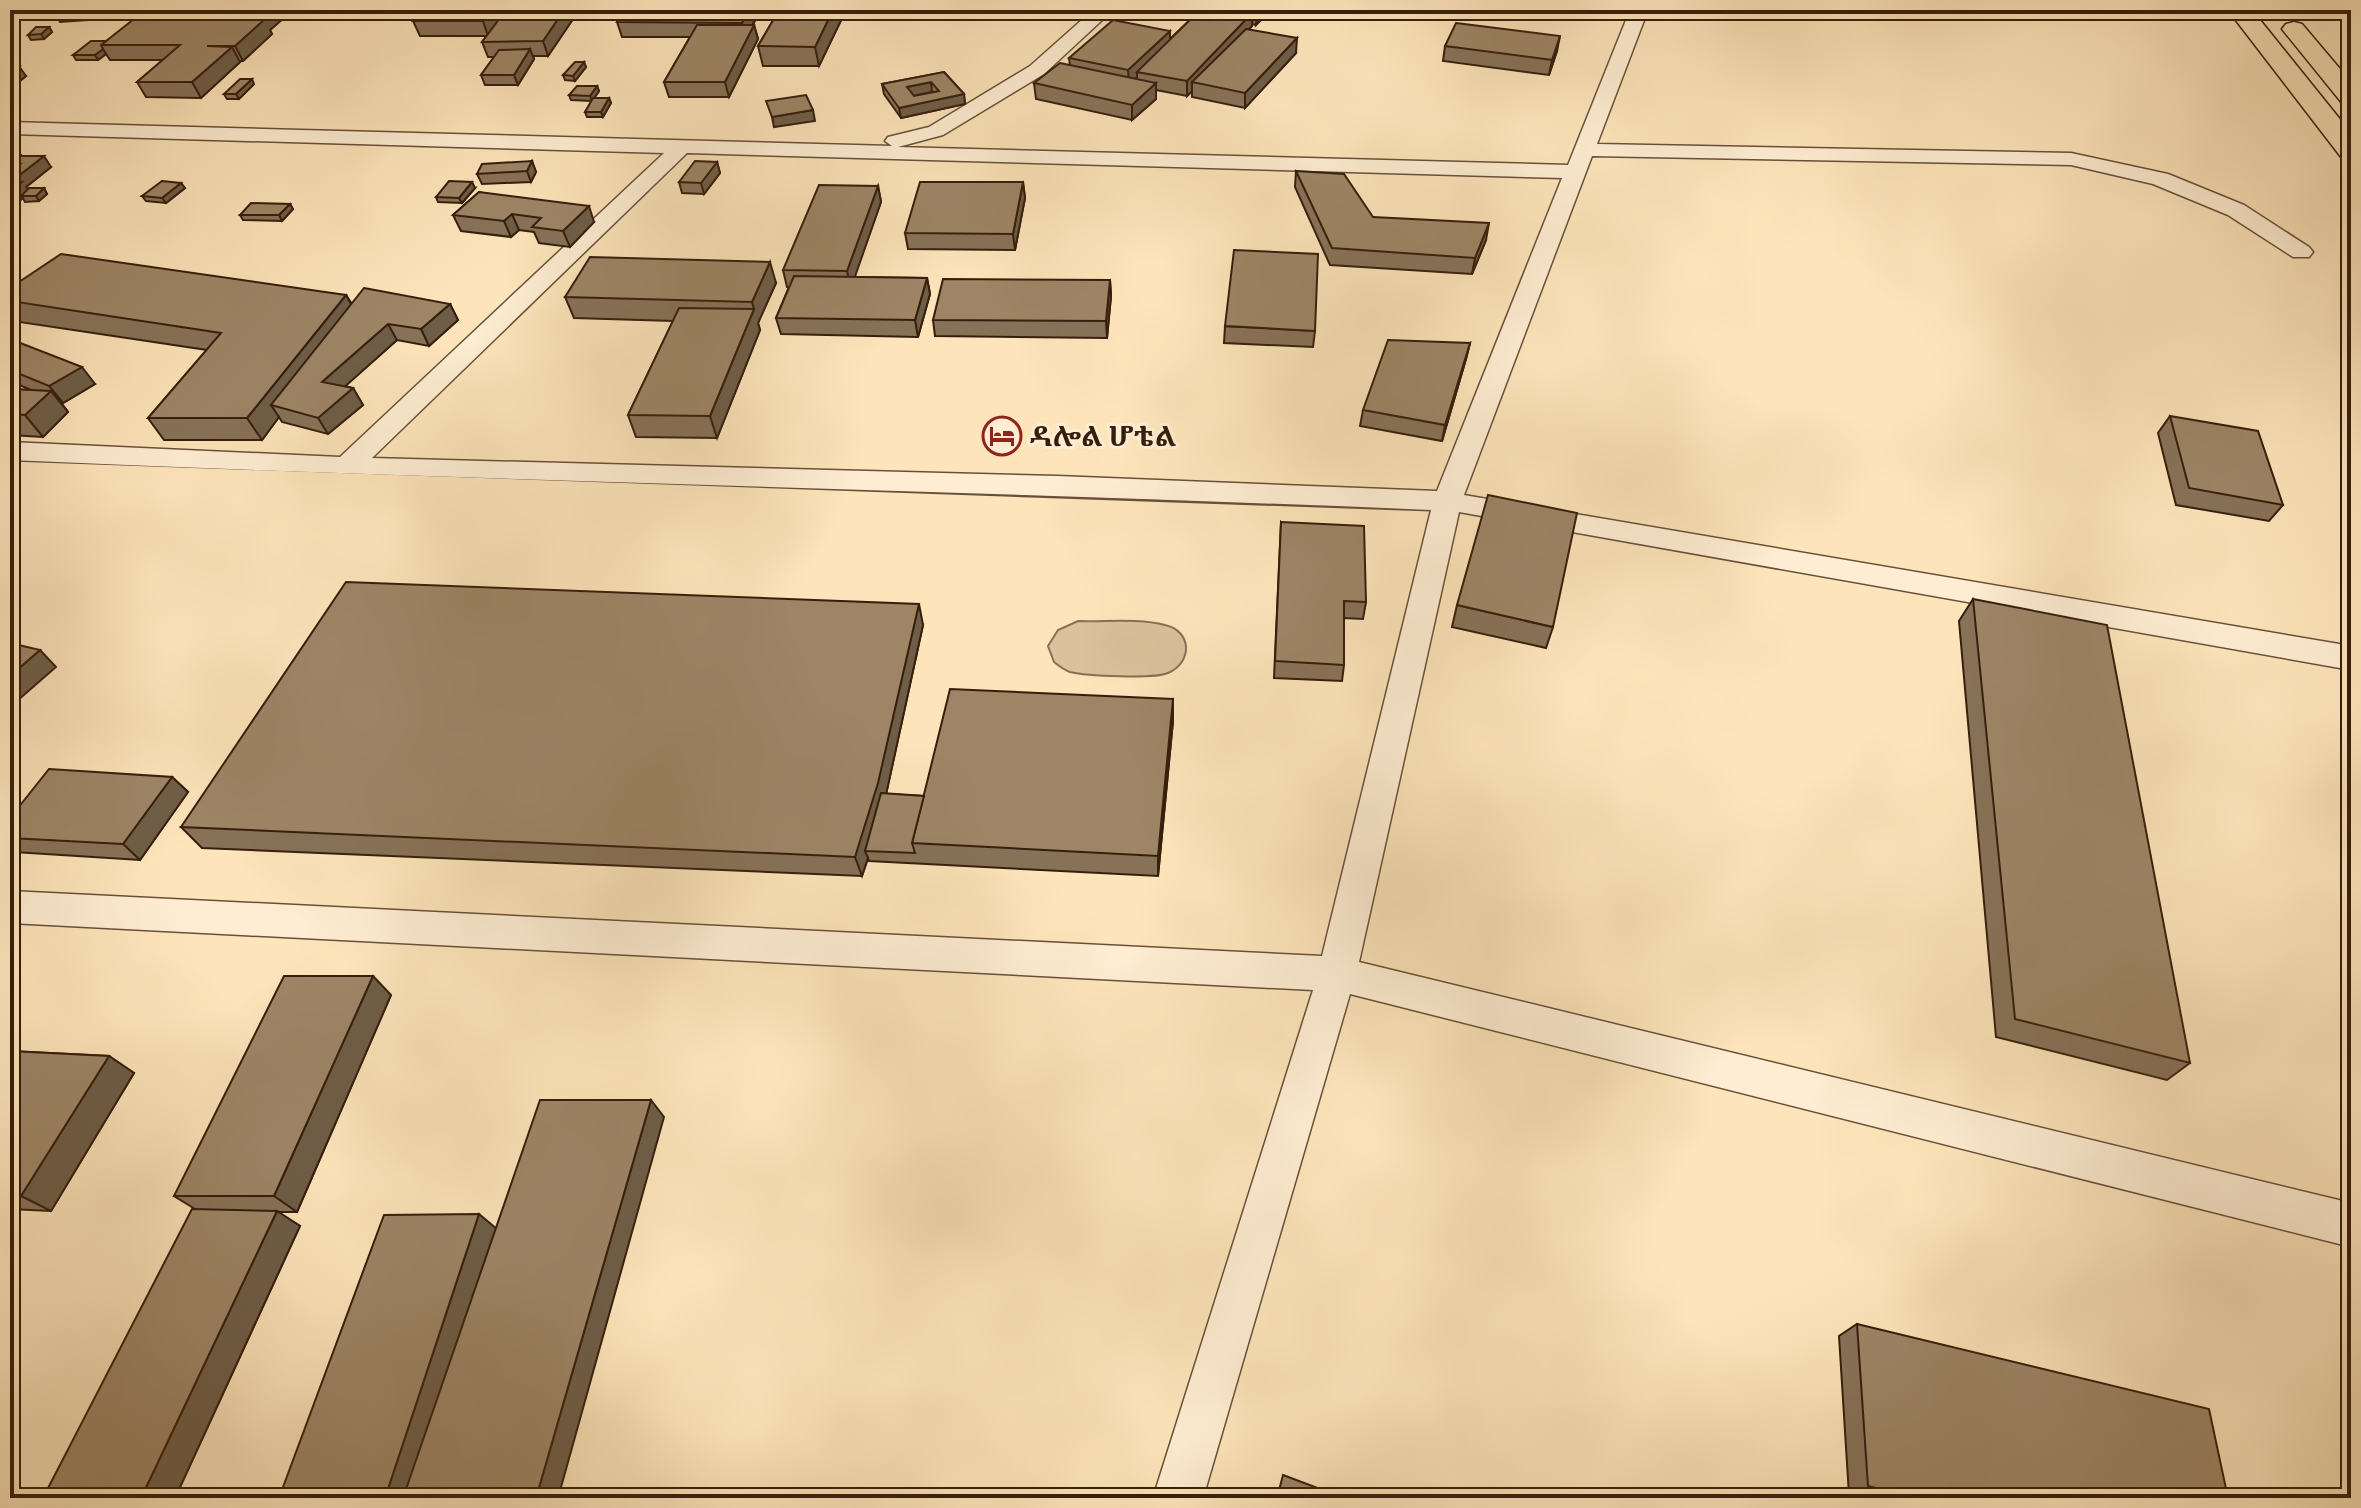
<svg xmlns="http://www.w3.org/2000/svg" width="2361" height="1508" viewBox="0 0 2361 1508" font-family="'IM FELL Great Primer','Noto Serif Ethiopic',serif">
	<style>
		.green { fill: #dbc29c; stroke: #887054; stroke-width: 2 }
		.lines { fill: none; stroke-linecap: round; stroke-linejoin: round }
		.minor-casing { stroke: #685038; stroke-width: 3 }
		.major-casing { stroke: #361e0c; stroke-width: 3 }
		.highway-casing { stroke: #361e0c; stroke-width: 3 }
		.minor { fill: #feedd2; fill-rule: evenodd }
		.major { fill: #fde4ba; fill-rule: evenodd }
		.highway { fill: #fde4ba; fill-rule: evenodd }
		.wall { fill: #877258; stroke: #361e0c; stroke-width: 2 }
		.shaded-wall { fill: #6e5d47; stroke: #361e0c; stroke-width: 2 }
		.building { fill: #9d8566; stroke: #361e0c; stroke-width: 2; fill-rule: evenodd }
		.labels { text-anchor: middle; stroke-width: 6; stroke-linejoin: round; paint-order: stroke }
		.poi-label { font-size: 28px; font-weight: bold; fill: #361e0c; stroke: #feedd2; text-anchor: start }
	</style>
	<rect width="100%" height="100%" fill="#fde4ba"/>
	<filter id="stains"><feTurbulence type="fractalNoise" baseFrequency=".0025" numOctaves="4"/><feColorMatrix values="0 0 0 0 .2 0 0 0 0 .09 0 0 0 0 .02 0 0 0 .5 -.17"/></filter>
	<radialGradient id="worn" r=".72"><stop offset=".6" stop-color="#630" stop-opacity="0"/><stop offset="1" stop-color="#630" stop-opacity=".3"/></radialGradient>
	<path class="green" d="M 1078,621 C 1105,622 1138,618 1165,625 C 1192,631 1193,662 1168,673 C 1154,679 1086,676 1070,672 C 1064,670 1059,666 1054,662 L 1048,646 L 1058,630 Z"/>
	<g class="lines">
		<defs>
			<path id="minor" d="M 1093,10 L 1113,10 L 1044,74 L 943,135 L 898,147 L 1568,165 L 1630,10 L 1648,10 L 1597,144 L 2071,153 L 2168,174 L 2244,205 L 2309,247 L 2313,252 L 2309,257 L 2293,257 L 2228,215 L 2153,184 L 2071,165 L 1592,156 L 1464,495 L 2351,646 L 2351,670 L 1459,512 L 1359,962 L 2351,1203 L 2351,1247 L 1350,994 L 1203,1498 L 1153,1498 L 1313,990 L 10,923 L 10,891 L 1322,956 L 1431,510 C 957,490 483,481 10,460 L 10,442 L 340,457 L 664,153 L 10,134 L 10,122 L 892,146 L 885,141 L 888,137 L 929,127 L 1030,66 ZM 687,153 L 1562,178 L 1437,491 L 1057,476 L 372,458 Z"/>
			<path id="major" d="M 10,10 L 31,10 L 18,22 L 10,24 Z"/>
			<g id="highway">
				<path d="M 2228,10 L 2252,10 L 2351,133 L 2351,159 L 2341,157 Z"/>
				<path d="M 2294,22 L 2302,24 L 2351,82 L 2351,106 L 2342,103 L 2282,29 L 2286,24 Z"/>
			</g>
		</defs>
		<use href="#minor" class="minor-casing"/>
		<use href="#major" class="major-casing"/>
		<use href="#highway" class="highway-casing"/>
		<use href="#minor" class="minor"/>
		<use href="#major" class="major"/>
		<use href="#highway" class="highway"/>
	</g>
	<g class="wall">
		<path d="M 139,10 L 293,10 L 270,30 L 272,34 L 243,61 L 239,61 L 240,62 L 201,98 L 146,97 L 137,82 L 163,60 L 110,60 L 106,54 L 98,60 L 76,60 L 73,55 L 106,41 L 182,19 L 179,10 Z"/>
		<path d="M 423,10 L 576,10 L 577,13 L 548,56 L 533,56 L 534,59 L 518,85 L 485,85 L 481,75 L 494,57 L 488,57 L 482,42 L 487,36 L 420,36 L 413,21 Z"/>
		<path d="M 626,10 L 757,10 L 758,14 L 753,25 L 754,25 L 758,39 L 729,97 L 669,97 L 664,82 L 690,37 L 622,37 L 617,22 Z"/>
		<path d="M 779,10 L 846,10 L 819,66 L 763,66 L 758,46 Z"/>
		<path d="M 982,10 L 1032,10 L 1031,12 Z"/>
		<path d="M 1190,10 L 1270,10 L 1256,25 L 1252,24 L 1252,26 L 1249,29 L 1296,53 L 1245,108 L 1192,97 L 1192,91 L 1187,96 L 1156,90 L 1156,99 L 1132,120 L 1036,99 L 1034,83 L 1070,65 L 1069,58 L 1170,39 L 1197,13 L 1190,12 Z"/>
		<path d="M 95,13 L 88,20 L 60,22 L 57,17 Z"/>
		<path d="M 49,27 L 52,32 L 44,39 L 31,40 L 28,35 Z"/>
		<path d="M 1445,46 L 1557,51 L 1549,75 L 1443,61 Z"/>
		<path d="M 584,62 L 586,67 L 575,81 L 565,80 L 563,75 Z"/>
		<path d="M 10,66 L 26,76 L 15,85 L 10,85 Z"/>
		<path d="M 944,72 L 964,94 L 965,104 L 901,118 L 884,94 L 882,84 Z"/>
		<path d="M 254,84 L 239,99 L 227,99 L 224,94 Z"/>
		<path d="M 597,86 L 599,91 L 594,98 L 609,98 L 611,103 L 603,117 L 587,117 L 585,112 L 592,101 L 571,100 L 569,95 Z"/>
		<path d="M 10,154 L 23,156 L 51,167 L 26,187 L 28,190 L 44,188 L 47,194 L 39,201 L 25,202 L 23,198 L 17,203 L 10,203 L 10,171 L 11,170 L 10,169 Z"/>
		<path d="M 532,161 L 536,172 L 531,182 L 482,184 L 477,174 Z"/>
		<path d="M 717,162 L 720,173 L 704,194 L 682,193 L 679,182 Z"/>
		<path d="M 1296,171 L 1373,217 L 1486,240 L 1472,274 L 1330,265 L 1295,187 Z"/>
		<path d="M 1023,182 L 1025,198 L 1015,250 L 908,249 L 905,233 Z"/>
		<path d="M 181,183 L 185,188 L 166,203 L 146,201 L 142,196 Z"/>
		<path d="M 878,186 L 881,202 L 854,277 L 927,278 L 930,294 L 918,337 L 781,334 L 776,318 L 789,287 L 787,287 L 783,270 Z"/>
		<path d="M 475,188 L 462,203 L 438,202 L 436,197 Z"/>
		<path d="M 479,192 L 594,222 L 570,247 L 539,243 L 534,232 L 519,230 L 511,237 L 461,231 L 453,215 Z"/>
		<path d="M 290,204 L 293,209 L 282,221 L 243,220 L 240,215 Z"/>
		<path d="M 1110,280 L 1111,296 L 1107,338 L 935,336 L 933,320 Z"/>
		<path d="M 776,283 L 758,323 L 760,330 L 717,438 L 636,437 L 628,415 L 673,321 L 574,318 L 565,297 Z"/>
		<path d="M 10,288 L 346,295 L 352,304 L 450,304 L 458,320 L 429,346 L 397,340 L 345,386 L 353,388 L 363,405 L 328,434 L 282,422 L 279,417 L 262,440 L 164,440 L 148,418 L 207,350 L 20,322 L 10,331 Z"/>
		<path d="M 1225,326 L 1315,331 L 1313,347 L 1224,343 Z"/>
		<path d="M 10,339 L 95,384 L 63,403 L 60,401 L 68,412 L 43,437 L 10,435 L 10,389 L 31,390 L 10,381 Z"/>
		<path d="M 1470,343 L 1466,359 L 1442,441 L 1360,426 L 1363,410 Z"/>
		<path d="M 2170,416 L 2283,505 L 2269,521 L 2176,505 L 2158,433 Z"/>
		<path d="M 1281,522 L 1366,602 L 1363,619 L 1344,618 L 1344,665 L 1342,681 L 1274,678 Z"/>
		<path d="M 1973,599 L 2190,1063 L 2167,1080 L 1996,1037 L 1959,621 Z"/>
		<path d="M 1457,605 L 1553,627 L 1546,648 L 1452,627 Z"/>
		<path d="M 923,625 L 886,794 L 924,796 L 1173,699 L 1173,721 L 1158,876 L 869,861 L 868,858 L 862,876 L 202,848 L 181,827 Z"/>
		<path d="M 172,777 L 188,792 L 140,860 L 14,852 L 10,849 L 10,818 Z"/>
		<path d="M 391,995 L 297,1212 L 278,1212 L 300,1226 L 175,1498 L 43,1498 L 195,1209 L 174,1196 Z"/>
		<path d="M 10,1051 L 109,1056 L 134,1073 L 51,1211 L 10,1209 Z"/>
		<path d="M 1857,1324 L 2228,1498 L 1862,1498 L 1849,1495 L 1839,1336 Z"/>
	</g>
	<g class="shaded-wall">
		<path d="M 90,10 L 94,10 L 95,13 L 88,20 L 85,15 Z"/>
		<path d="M 261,10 L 293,10 L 270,30 L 272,34 L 243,61 L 235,46 L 263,20 L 259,12 Z"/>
		<path d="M 491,10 L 509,10 L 488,36 L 483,21 Z"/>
		<path d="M 564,10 L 576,10 L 577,13 L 548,56 L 543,41 Z"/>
		<path d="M 749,10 L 757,10 L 758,14 L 746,37 L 742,23 Z"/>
		<path d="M 833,10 L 846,10 L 819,66 L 815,47 Z"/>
		<path d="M 1262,10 L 1265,10 L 1264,17 L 1256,25 L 1257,15 Z"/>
		<path d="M 1253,12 L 1252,26 L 1199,83 L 1192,82 L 1192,91 L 1187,96 L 1187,81 Z"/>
		<path d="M 754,25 L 758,39 L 729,97 L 725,82 Z"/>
		<path d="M 49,27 L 52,32 L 44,39 L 41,34 Z"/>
		<path d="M 1170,31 L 1170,46 L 1137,72 L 1137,77 L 1129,85 L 1128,70 Z"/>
		<path d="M 1560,36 L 1557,51 L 1549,75 L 1552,60 Z"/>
		<path d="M 1297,38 L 1296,53 L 1245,108 L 1245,93 Z"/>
		<path d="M 232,47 L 240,62 L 201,98 L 192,82 Z"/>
		<path d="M 103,49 L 106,54 L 98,60 L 95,55 Z"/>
		<path d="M 530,49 L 534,59 L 518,85 L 514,75 Z"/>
		<path d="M 584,62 L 586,67 L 575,81 L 573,76 Z"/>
		<path d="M 19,66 L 26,76 L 15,85 L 10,77 L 10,73 Z"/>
		<path d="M 252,79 L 254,84 L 239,99 L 236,94 Z"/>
		<path d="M 931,82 L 932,92 L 908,97 L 907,87 Z"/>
		<path d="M 1156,83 L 1156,99 L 1132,120 L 1132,105 Z"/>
		<path d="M 597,86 L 599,91 L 592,101 L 590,96 Z"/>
		<path d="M 964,94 L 965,104 L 901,118 L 899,108 Z"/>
		<path d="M 609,98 L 611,103 L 603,117 L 601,112 Z"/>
		<path d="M 813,110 L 815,121 L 774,127 L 772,117 Z"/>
		<path d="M 44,156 L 51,167 L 26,187 L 30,192 L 21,196 L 23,198 L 17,203 L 10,193 L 12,181 Z"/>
		<path d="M 532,161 L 536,172 L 531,182 L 527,171 Z"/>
		<path d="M 717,162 L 720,173 L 704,194 L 701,183 Z"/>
		<path d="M 472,182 L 475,188 L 462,203 L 459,198 Z"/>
		<path d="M 1023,182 L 1025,198 L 1015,250 L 1013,234 Z"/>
		<path d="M 181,183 L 185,188 L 166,203 L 162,198 Z"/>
		<path d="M 878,186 L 881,202 L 851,288 L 847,271 Z"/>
		<path d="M 44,188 L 47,194 L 39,201 L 36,196 Z"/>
		<path d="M 290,204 L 293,209 L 282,221 L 279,215 Z"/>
		<path d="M 589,206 L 594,222 L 570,247 L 563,231 Z"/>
		<path d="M 512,214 L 519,230 L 511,237 L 504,221 Z"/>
		<path d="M 1489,223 L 1486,240 L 1472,274 L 1475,258 Z"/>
		<path d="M 770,262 L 776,283 L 758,323 L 760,330 L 717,438 L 710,416 L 754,309 L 752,302 Z"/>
		<path d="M 927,278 L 930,294 L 918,337 L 915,320 Z"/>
		<path d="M 1110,280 L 1111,296 L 1107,338 L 1106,321 Z"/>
		<path d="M 346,295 L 358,316 L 271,405 L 279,417 L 262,440 L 247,418 Z"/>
		<path d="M 450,304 L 458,320 L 429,346 L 421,329 Z"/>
		<path d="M 10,308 L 20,322 L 10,331 Z"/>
		<path d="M 388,324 L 397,340 L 332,398 L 322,382 Z"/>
		<path d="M 1470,343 L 1466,359 L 1442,441 L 1445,425 Z"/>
		<path d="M 82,367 L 95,384 L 63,403 L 49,386 Z"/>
		<path d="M 353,388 L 363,405 L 328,434 L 318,418 Z"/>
		<path d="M 51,391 L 68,412 L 43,437 L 25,415 Z"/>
		<path d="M 919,604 L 923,625 L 884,804 L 865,851 L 868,858 L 862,876 L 855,857 Z"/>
		<path d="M 40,650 L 56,667 L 10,707 L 10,676 Z"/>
		<path d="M 1173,699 L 1173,721 L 1158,876 L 1158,856 Z"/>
		<path d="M 172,777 L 188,792 L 140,860 L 123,844 Z"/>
		<path d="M 373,976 L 391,995 L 297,1212 L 274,1196 Z"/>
		<path d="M 109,1056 L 134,1073 L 51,1211 L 21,1196 Z"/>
		<path d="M 651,1100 L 664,1117 L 558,1498 L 536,1498 Z"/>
		<path d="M 277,1211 L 300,1226 L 175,1498 L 141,1498 Z"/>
		<path d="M 479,1214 L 497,1229 L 411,1498 L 385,1498 Z"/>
	</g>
	<g class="building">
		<path d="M 63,10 L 90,10 L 85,15 L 57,17 Z"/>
		<path d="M 179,10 L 261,10 L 259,12 L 178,11 Z"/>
		<path d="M 423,10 L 491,10 L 483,21 L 413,21 Z"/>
		<path d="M 506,10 L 564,10 L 543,41 L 482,42 Z"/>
		<path d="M 626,10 L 749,10 L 742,23 L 617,22 Z"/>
		<path d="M 779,10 L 833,10 L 815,47 L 758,46 Z"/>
		<path d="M 1200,10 L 1242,10 L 1253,12 L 1187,81 L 1137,72 Z"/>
		<path d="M 1242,10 L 1262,10 L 1257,15 L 1253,14 L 1253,12 Z"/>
		<path d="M 134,19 L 265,19 L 235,46 L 207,46 L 232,47 L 192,82 L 137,82 L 180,45 L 101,45 Z"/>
		<path d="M 1113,20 L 1170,31 L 1128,70 L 1069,58 Z"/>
		<path d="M 1456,23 L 1560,36 L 1552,60 L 1445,46 Z"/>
		<path d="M 697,25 L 754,25 L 725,82 L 664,82 Z"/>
		<path d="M 36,27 L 49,27 L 41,34 L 28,35 Z"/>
		<path d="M 1246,29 L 1297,38 L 1245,93 L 1192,82 Z"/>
		<path d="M 91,41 L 106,41 L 101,45 L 103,49 L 95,55 L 73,55 Z"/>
		<path d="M 530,49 L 514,75 L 481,75 L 499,50 Z"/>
		<path d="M 575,62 L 584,62 L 573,76 L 563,75 Z"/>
		<path d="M 1060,63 L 1156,83 L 1132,105 L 1034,83 Z"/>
		<path d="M 10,66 L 19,66 L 10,73 Z"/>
		<path d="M 944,72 L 964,94 L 899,108 L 882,84 ZM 931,82 L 939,91 L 914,96 L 907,87 Z"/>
		<path d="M 240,79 L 252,79 L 236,94 L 224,94 Z"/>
		<path d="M 577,86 L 597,86 L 590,96 L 569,95 Z"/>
		<path d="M 806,95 L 813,110 L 772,117 L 766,101 Z"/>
		<path d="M 593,98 L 609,98 L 601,112 L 585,112 Z"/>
		<path d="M 10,154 L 22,155 L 16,156 L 10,160 Z"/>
		<path d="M 16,156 L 44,156 L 12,181 L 22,182 L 10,192 L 10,171 L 20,164 L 10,163 L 10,160 Z"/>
		<path d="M 532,161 L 527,171 L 477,174 L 482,164 Z"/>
		<path d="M 695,161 L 717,162 L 701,183 L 679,182 Z"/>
		<path d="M 1296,171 L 1344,174 L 1373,217 L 1489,223 L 1475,258 L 1332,248 Z"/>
		<path d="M 162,181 L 181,183 L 162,198 L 142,196 Z"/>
		<path d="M 449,181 L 472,182 L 459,198 L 436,197 Z"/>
		<path d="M 920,182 L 1023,182 L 1013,234 L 905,233 Z"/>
		<path d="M 819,185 L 878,186 L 847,271 L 783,270 Z"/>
		<path d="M 29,188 L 44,188 L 36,196 L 21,196 Z"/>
		<path d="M 479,192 L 589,206 L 563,231 L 532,227 L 541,218 L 512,214 L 504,221 L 453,215 Z"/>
		<path d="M 251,203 L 290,204 L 279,215 L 240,215 Z"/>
		<path d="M 1234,250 L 1318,254 L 1315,331 L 1225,326 Z"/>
		<path d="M 61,254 L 346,295 L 247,418 L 148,418 L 221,333 L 10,301 L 10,288 Z"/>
		<path d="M 590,257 L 770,262 L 752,302 L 565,297 Z"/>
		<path d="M 794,276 L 927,278 L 915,320 L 776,318 Z"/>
		<path d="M 943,279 L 1110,280 L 1106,321 L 933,320 Z"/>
		<path d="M 364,288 L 450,304 L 421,329 L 388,324 L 322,382 L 353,388 L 318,418 L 271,405 Z"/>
		<path d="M 679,308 L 754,309 L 710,416 L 628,415 Z"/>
		<path d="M 10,339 L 82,367 L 49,386 L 10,370 Z"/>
		<path d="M 1388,340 L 1470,343 L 1445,425 L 1363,410 Z"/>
		<path d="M 10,389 L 51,391 L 25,415 L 10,414 Z"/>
		<path d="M 2170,416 L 2258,431 L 2283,505 L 2189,488 Z"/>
		<path d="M 1488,495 L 1577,513 L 1553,627 L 1457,605 Z"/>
		<path d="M 1281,522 L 1364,526 L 1366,602 L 1344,601 L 1344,665 L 1275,661 Z"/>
		<path d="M 346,582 L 919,604 L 878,783 L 855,857 L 181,827 Z"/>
		<path d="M 1973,599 L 2107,625 L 2190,1063 L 2015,1019 Z"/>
		<path d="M 10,643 L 40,650 L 10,676 Z"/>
		<path d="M 950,689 L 1173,699 L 1158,856 L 912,843 Z"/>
		<path d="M 49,769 L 172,777 L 123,844 L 10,838 L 10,818 Z"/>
		<path d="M 881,793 L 924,796 L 912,843 L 915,853 L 865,851 Z"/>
		<path d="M 284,976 L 373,976 L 274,1196 L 174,1196 Z"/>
		<path d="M 10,1051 L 109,1056 L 21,1196 L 10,1195 Z"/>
		<path d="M 540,1100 L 651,1100 L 536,1498 L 403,1498 Z"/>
		<path d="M 192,1209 L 277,1211 L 141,1498 L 43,1498 Z"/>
		<path d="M 479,1214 L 385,1498 L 279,1498 L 384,1215 Z"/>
		<path d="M 1857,1324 L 2209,1409 L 2228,1498 L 1916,1498 L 1868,1486 Z"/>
		<path d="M 1283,1475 L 1344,1498 L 1277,1498 Z"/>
	</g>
	<defs>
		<symbol id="hotel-ring" viewBox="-11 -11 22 22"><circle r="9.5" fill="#feedd2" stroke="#8f2418" stroke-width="1.5"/><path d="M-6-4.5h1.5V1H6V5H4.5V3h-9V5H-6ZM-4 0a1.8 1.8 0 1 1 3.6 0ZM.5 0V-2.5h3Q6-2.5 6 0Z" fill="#8f2418"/></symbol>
	</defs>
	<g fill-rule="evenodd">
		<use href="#hotel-ring" x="980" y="414" width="44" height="44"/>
	</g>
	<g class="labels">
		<g class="poi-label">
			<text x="1030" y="446">ዳሎል ሆቴል</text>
		</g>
	</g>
	<rect width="2361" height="1508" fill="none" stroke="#fde4ba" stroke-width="40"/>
	<rect x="12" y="12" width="2337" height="1484" fill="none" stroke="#361e0c" stroke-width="4"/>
	<rect x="20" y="20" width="2321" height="1468" fill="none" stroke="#361e0c" stroke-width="2"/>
	<rect width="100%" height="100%" filter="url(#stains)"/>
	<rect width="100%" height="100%" fill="url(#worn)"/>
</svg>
